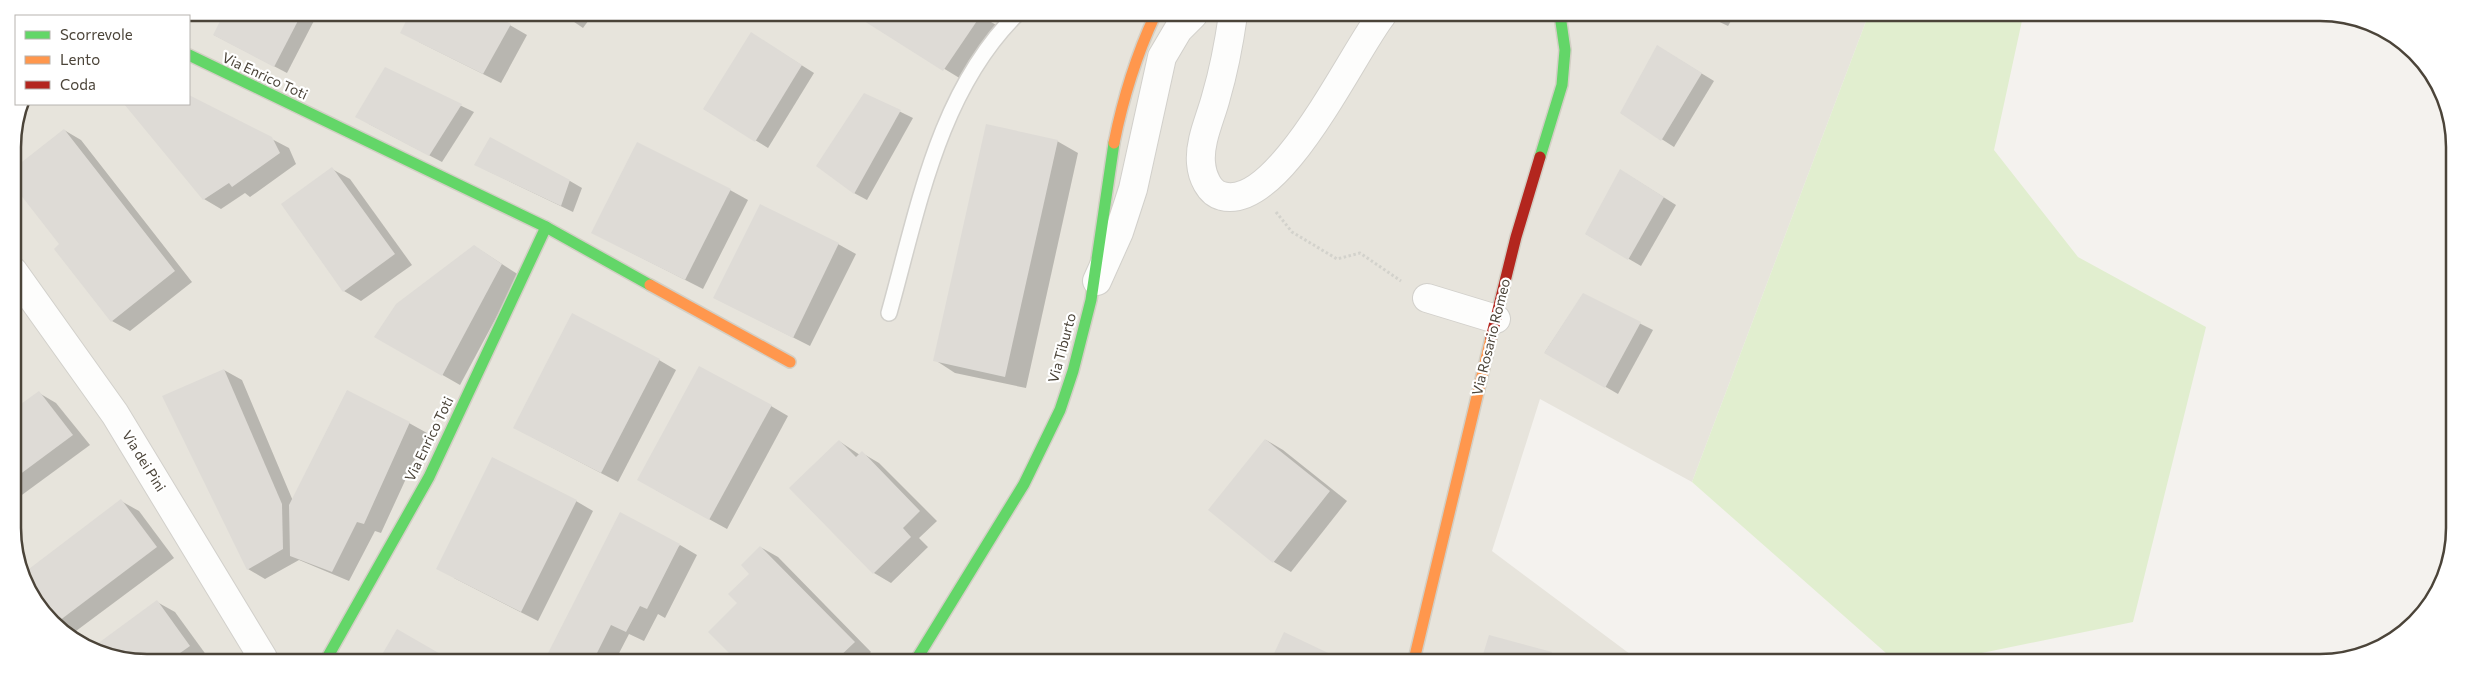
<svg xmlns="http://www.w3.org/2000/svg" width="2467" height="675" viewBox="0 0 2467 675" font-family="Commissioner,sans-serif">
	<style>
		.residential { fill: #e7e4dc }
		.green { fill: #e1eecf }
		.shadow { fill: #0003 }
		.building { fill: #dedbd6 }
		.lines { fill: none; stroke-linecap: round; stroke-linejoin: round }
		.lane-casing { stroke: #d2d0cb; stroke-width: 18 }
		.street-casing { stroke: #d2d0cb; stroke-width: 30 }
		.fast-casing { stroke: #d3cfc5; stroke-width: 14 }
		.slow-casing { stroke: #d3cfc5; stroke-width: 14 }
		.jam-casing { stroke: #d3cfc5; stroke-width: 14 }
		.path { stroke: #d3d2cc; stroke-width: 3; stroke-dasharray: 2.5 2.5; stroke-linecap: butt }
		.lane { stroke: #fdfdfc; stroke-width: 15 }
		.street { stroke: #fdfdfc; stroke-width: 28 }
		.fast { stroke: #63d668; stroke-width: 11 }
		.slow { stroke: #ff974d; stroke-width: 11 }
		.jam { stroke: #b3261e; stroke-width: 11 }
		.labels { text-anchor: middle; stroke-width: 4.5; stroke-linejoin: round; paint-order: stroke }
		.street-label { font-size: 14px; fill: #4b4439; stroke: #fff }
		.rim { fill: none; stroke: #4b4439; stroke-width: 2.5 }
	</style>
	<rect width="100%" height="100%" fill="#f4f2ee"/>
	<path class="residential" d="M 148,13 L 1868,16 L 1692,482 L 1540,399 L 1492,551 L 1634,657 L 1633,661 L 113,658 L 52,623 L 15,553 L 13,139 L 21,104 L 189,104 L 189,16 L 129,16 Z"/>
	<path class="green" d="M 1868,16 L 2023,16 L 1994,150 L 2078,257 L 2206,327 L 2133,622 L 1943,661 L 1895,661 L 1692,482 Z"/>
	<g class="shadow">
		<path d="M 160,13 L 168,13 L 166,16 Z"/>
		<path d="M 225,13 L 318,13 L 287,73 L 214,35 Z"/>
		<path d="M 489,13 L 527,35 L 501,83 L 419,42 Z"/>
		<path d="M 561,13 L 594,13 L 583,28 Z"/>
		<path d="M 855,14 L 977,14 L 998,26 L 961,79 Z"/>
		<path d="M 1707,16 L 1734,16 L 1728,26 Z"/>
		<path d="M 763,41 L 814,73 L 768,148 L 704,109 Z"/>
		<path d="M 1670,54 L 1714,81 L 1674,147 L 1621,113 Z"/>
		<path d="M 385,69 L 474,112 L 442,162 L 369,124 Z"/>
		<path d="M 864,94 L 913,118 L 867,200 L 854,193 Z"/>
		<path d="M 189,96 L 289,148 L 296,164 L 250,197 L 245,193 L 221,209 L 204,199 L 126,104 L 189,104 Z"/>
		<path d="M 64,130 L 81,140 L 192,282 L 130,331 L 112,321 L 61,245 L 13,183 L 13,170 Z"/>
		<path d="M 1057,141 L 1078,153 L 1026,388 L 955,373 L 935,360 Z"/>
		<path d="M 332,169 L 350,179 L 412,265 L 361,301 L 344,291 Z"/>
		<path d="M 488,171 L 570,181 L 582,188 L 573,212 Z"/>
		<path d="M 1633,178 L 1676,205 L 1641,266 L 1586,234 Z"/>
		<path d="M 730,190 L 748,200 L 703,289 L 593,233 Z"/>
		<path d="M 838,244 L 856,254 L 810,346 L 715,298 Z"/>
		<path d="M 474,246 L 519,275 L 460,385 L 376,337 Z"/>
		<path d="M 1583,295 L 1653,330 L 1618,394 L 1545,352 Z"/>
		<path d="M 659,360 L 676,370 L 618,482 L 532,437 Z"/>
		<path d="M 224,370 L 242,380 L 293,501 L 409,423 L 427,433 L 381,533 L 375,531 L 349,581 L 299,560 L 265,579 L 248,569 Z"/>
		<path d="M 39,393 L 56,403 L 90,445 L 15,500 L 14,410 Z"/>
		<path d="M 771,406 L 788,416 L 727,529 L 656,490 Z"/>
		<path d="M 1266,440 L 1283,450 L 1347,501 L 1291,572 L 1274,562 Z"/>
		<path d="M 839,441 L 860,455 L 862,453 L 879,463 L 937,521 L 919,538 L 928,547 L 891,583 L 874,573 L 791,488 Z"/>
		<path d="M 121,501 L 139,511 L 174,558 L 72,634 L 52,623 L 25,573 Z"/>
		<path d="M 576,501 L 593,511 L 538,621 L 454,578 Z"/>
		<path d="M 680,545 L 697,555 L 665,618 L 658,614 L 644,641 L 629,634 L 616,659 L 548,659 Z"/>
		<path d="M 760,547 L 778,557 L 871,652 L 864,659 L 737,659 L 710,632 L 739,603 Z"/>
		<path d="M 157,602 L 175,612 L 207,656 L 204,658 L 113,658 Z"/>
		<path d="M 1285,634 L 1340,660 L 1272,660 Z"/>
		<path d="M 1552,653 L 1565,661 L 1483,661 Z"/>
	</g>
	<g class="building">
		<path d="M 224,13 L 302,13 L 274,67 L 213,35 Z"/>
		<path d="M 410,13 L 491,13 L 511,24 L 483,74 L 400,33 Z"/>
		<path d="M 559,13 L 576,13 L 570,22 Z"/>
		<path d="M 853,14 L 979,14 L 981,15 L 943,71 Z"/>
		<path d="M 1706,16 L 1718,16 L 1716,20 Z"/>
		<path d="M 751,32 L 802,65 L 755,142 L 703,109 Z"/>
		<path d="M 1657,45 L 1702,73 L 1661,141 L 1620,113 Z"/>
		<path d="M 385,67 L 462,104 L 429,156 L 355,117 Z"/>
		<path d="M 864,93 L 901,110 L 854,194 L 816,166 Z"/>
		<path d="M 189,95 L 272,137 L 280,153 L 232,187 L 229,183 L 203,200 L 124,104 L 189,104 Z"/>
		<path d="M 986,124 L 1058,140 L 1005,377 L 933,361 Z"/>
		<path d="M 64,129 L 175,271 L 111,322 L 54,249 L 59,244 L 13,185 L 13,169 Z"/>
		<path d="M 490,137 L 570,180 L 561,206 L 474,165 Z"/>
		<path d="M 637,142 L 731,189 L 685,280 L 591,233 Z"/>
		<path d="M 332,167 L 395,254 L 343,292 L 281,204 Z"/>
		<path d="M 1620,169 L 1664,197 L 1628,260 L 1585,234 Z"/>
		<path d="M 760,204 L 839,243 L 793,338 L 713,298 Z"/>
		<path d="M 474,245 L 502,264 L 442,376 L 374,337 L 396,304 Z"/>
		<path d="M 1583,293 L 1641,322 L 1605,388 L 1544,353 Z"/>
		<path d="M 572,313 L 660,359 L 601,473 L 513,428 Z"/>
		<path d="M 699,366 L 772,405 L 709,520 L 637,480 Z"/>
		<path d="M 224,369 L 282,504 L 283,549 L 247,570 L 162,396 Z"/>
		<path d="M 347,390 L 410,422 L 364,524 L 357,522 L 332,572 L 290,556 L 289,505 Z"/>
		<path d="M 39,391 L 73,435 L 15,478 L 14,409 Z"/>
		<path d="M 1265,439 L 1330,491 L 1273,563 L 1208,510 Z"/>
		<path d="M 839,440 L 856,457 L 862,451 L 920,511 L 903,528 L 911,537 L 873,574 L 789,488 Z"/>
		<path d="M 492,457 L 577,500 L 521,612 L 436,569 Z"/>
		<path d="M 121,499 L 157,547 L 55,624 L 52,623 L 25,572 Z"/>
		<path d="M 620,512 L 680,544 L 647,609 L 640,606 L 626,632 L 611,625 L 594,659 L 545,659 Z"/>
		<path d="M 760,546 L 855,642 L 837,659 L 735,659 L 708,632 L 737,603 L 728,594 L 749,574 L 741,565 Z"/>
		<path d="M 157,600 L 190,646 L 173,658 L 113,658 L 93,647 Z"/>
		<path d="M 397,629 L 449,659 L 380,658 Z"/>
		<path d="M 1284,632 L 1343,660 L 1271,660 Z"/>
		<path d="M 1489,635 L 1552,652 L 1550,661 L 1481,661 Z"/>
	</g>
	<g class="lines">
		<defs>
			<path id="lane" d="M 889,313 C 918,210 938,92 1017,14"/>
			<g id="street">
				<path d="M 1233,15 C 1229,43 1224,70 1216,97 C 1211,117 1199,141 1201,163 C 1202,176 1209,193 1222,196 C 1279,212 1352,53 1382,15"/>
				<path d="M 13,271 L 115,414 L 263,658"/>
				<path d="M 1097,281 L 1119,232 L 1133,189 L 1162,57 L 1178,30 L 1193,15"/>
				<path d="M 1427,298 L 1496,319"/>
			</g>
			<g id="fast">
				<path d="M 189,55 L 546,227 L 650,285"/>
				<path d="M 1540,157 L 1562,85 L 1565,50 L 1560,15"/>
				<path d="M 327,658 L 429,477 L 546,227"/>
				<path d="M 916,660 L 1024,484 L 1060,410 L 1073,371 L 1091,300 L 1114,143"/>
			</g>
			<g id="slow">
				<path d="M 1114,143 C 1123,98 1136,56 1155,15"/>
				<path d="M 650,285 L 790,362"/>
				<path d="M 1414,660 L 1491,338"/>
			</g>
			<path id="jam" d="M 1491,338 L 1516,237 L 1540,157"/>
		</defs>
		<use href="#lane" class="lane-casing"/>
		<use href="#street" class="street-casing"/>
		<use href="#fast" class="fast-casing"/>
		<use href="#slow" class="slow-casing"/>
		<use href="#jam" class="jam-casing"/>
		<path class="path" d="M 1276,212 L 1292,232 L 1337,259 L 1360,253 L 1401,281"/>
		<use href="#lane" class="lane"/>
		<use href="#street" class="street"/>
		<use href="#fast" class="fast"/>
		<use href="#slow" class="slow"/>
		<use href="#jam" class="jam"/>
	</g>
	<g class="labels">
		<g class="street-label">
			<text transform="translate(265 76) rotate(25)" y="5">Via Enrico Toti</text>
			<text transform="translate(1491 337) rotate(-76)" y="5">Via Rosario Romeo</text>
			<text transform="translate(1062 348) rotate(-75)" y="5">Via Tiburto</text>
			<text transform="translate(429 439) rotate(-64)" y="5">Via Enrico Toti</text>
			<text transform="translate(144 461) rotate(58)" y="5">Via dei Pini</text>
		</g>
	</g>
	<path d="M0 0H2467V675H0ZM147 21H2320A126 126 0 0 1 2446 147V528A126 126 0 0 1 2320 654H147A126 126 0 0 1 21 528V147A126 126 0 0 1 147 21Z" fill="#fff" fill-rule="evenodd"/>
	<path class="rim" d="M147 21H2320A126 126 0 0 1 2446 147V528A126 126 0 0 1 2320 654H147A126 126 0 0 1 21 528V147A126 126 0 0 1 147 21Z"/>
	<rect x="15" y="15" width="175" height="90" fill="#ffffff" stroke="#b7b4b0"/>
	<rect x="25" y="31" width="25" height="8" fill="#63d668" stroke="#b7b4b0"/>
	<text x="60" y="40" font-size="15" fill="#4b4439">Scorrevole</text>
	<rect x="25" y="56" width="25" height="8" fill="#ff974d" stroke="#b7b4b0"/>
	<text x="60" y="65" font-size="15" fill="#4b4439">Lento</text>
	<rect x="25" y="81" width="25" height="8" fill="#b3261e" stroke="#b7b4b0"/>
	<text x="60" y="90" font-size="15" fill="#4b4439">Coda</text>
</svg>
